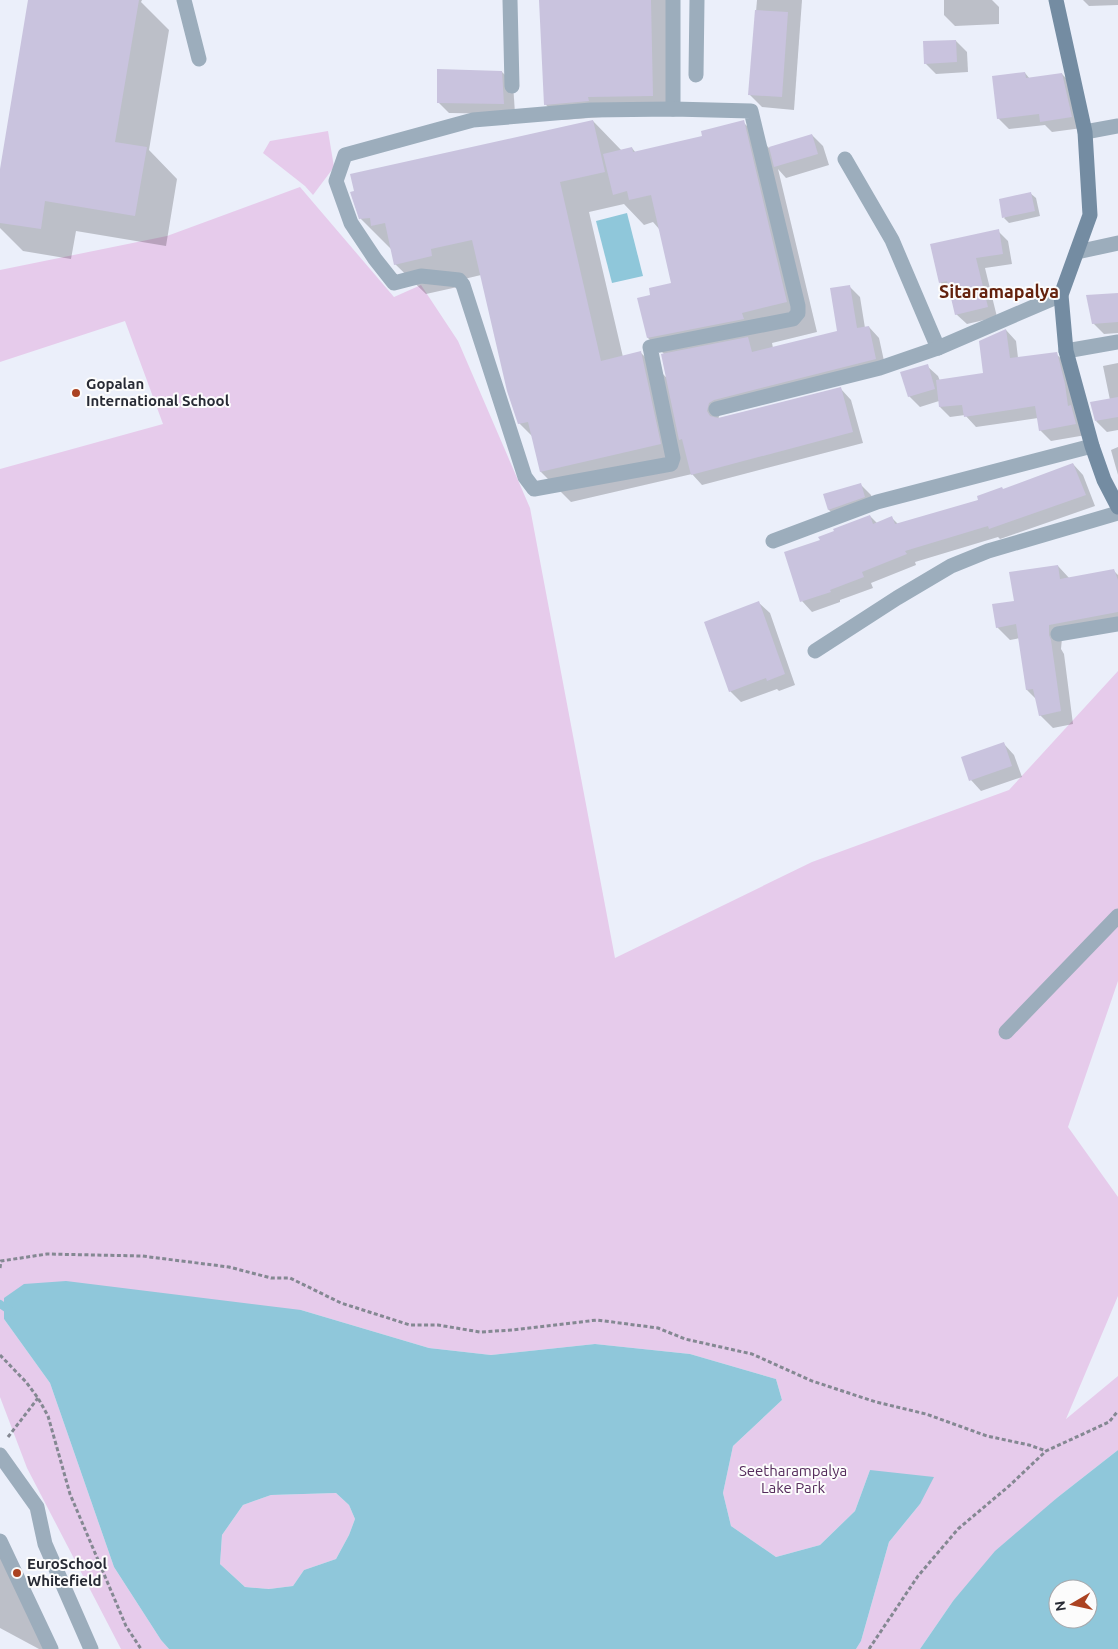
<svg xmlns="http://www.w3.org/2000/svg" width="1118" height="1649" viewBox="0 0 1118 1649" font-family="Ubuntu,sans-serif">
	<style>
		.green { fill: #e6cbeb }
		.water { fill: #8fc7da; fill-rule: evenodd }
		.shadow { fill: #0003; fill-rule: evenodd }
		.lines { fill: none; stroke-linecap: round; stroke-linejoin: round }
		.stream { stroke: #8fc7da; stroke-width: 8 }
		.building { fill: #c9c3de }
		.path { stroke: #848892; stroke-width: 3; stroke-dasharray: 4 2.5; stroke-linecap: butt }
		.lane { stroke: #9cadbc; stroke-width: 15 }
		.street { stroke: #9cadbc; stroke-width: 15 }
		.secondary { stroke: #748ca2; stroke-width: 15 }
		.poi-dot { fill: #ab4322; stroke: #fcfcfc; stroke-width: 2 }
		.labels { text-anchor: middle; stroke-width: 4; stroke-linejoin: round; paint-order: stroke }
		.poi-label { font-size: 15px; font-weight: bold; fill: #272a34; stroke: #fcfcfc; text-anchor: start }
		.park-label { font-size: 15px; fill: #552c5c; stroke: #fcfcfc }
		.quarter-label { font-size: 18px; font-weight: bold; fill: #64220d; stroke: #fcfcfc }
	</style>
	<rect width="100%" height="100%" fill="#ebeffa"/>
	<g class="green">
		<path d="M 328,131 L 334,167 L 313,195 L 305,186 L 263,153 L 270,141 Z"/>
		<path d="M 300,187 L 394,297 L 421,285 L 458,341 L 530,508 L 615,958 L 812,862 L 1009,790 L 1118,671 L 1118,981 L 1068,1127 L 1118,1197 L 1118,1296 L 1066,1419 L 1118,1376 L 1118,1450 L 1058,1497 L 953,1601 L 920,1649 L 856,1649 L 861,1641 L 889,1542 L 920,1504 L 870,1470 L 855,1511 L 820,1545 L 776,1557 L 731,1526 L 723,1493 L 733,1446 L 782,1400 L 776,1379 L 690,1354 L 595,1344 L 491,1355 L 429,1348 L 301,1310 L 4,1319 L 50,1383 L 114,1567 L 161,1640 L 169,1649 L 121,1649 L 27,1468 L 0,1397 L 0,469 L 163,424 L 125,321 L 0,362 L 0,270 L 167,236 Z"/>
		<path d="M 336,1493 L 349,1505 L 355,1519 L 349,1535 L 336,1559 L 304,1570 L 293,1586 L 269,1589 L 245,1587 L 220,1564 L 222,1535 L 243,1505 L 271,1495 Z"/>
	</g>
	<g class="water">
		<path d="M 627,213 L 643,276 L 612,283 L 596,221 Z"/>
		<path d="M 66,1281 L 301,1310 L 429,1348 L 491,1355 L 595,1344 L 690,1354 L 776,1379 L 782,1400 L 733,1446 L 723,1493 L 731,1526 L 776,1557 L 820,1545 L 855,1511 L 870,1470 L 934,1477 L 920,1504 L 889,1542 L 861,1641 L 856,1649 L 169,1649 L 161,1640 L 114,1567 L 50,1383 L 4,1319 L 4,1298 L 24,1284 ZM 336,1493 L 349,1505 L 355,1519 L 349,1535 L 336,1559 L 304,1570 L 293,1586 L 269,1589 L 245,1587 L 220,1564 L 222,1535 L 243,1505 L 271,1495 Z"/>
		<path d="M 1118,1450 L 1118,1649 L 920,1649 L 953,1601 L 995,1551 L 1058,1497 ZM 1058,1589 L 1088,1589 L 1088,1619 L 1058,1619 Z"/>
	</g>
	<g class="shadow">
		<path d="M 29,0 L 142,0 L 141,2 L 169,30 L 149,150 L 177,179 L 166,246 L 76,231 L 71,259 L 23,251 L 0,228 L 0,177 Z"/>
		<path d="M 559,0 L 667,0 L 669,112 L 562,120 L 545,104 Z"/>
		<path d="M 757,0 L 802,0 L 794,110 L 762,107 L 749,94 Z"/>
		<path d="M 944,0 L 992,0 L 999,7 L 999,24 L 955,26 L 944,15 Z"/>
		<path d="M 1083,0 L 1118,0 L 1118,5 L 1089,6 Z"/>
		<path d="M 956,41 L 967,52 L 968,72 L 936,74 L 925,63 Z"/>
		<path d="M 502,72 L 513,83 L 515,114 L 449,113 L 438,102 Z"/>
		<path d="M 1025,73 L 1030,79 L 1062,74 L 1073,85 L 1082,128 L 1052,132 L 1045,125 L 1009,129 L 998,118 Z"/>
		<path d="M 593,121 L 622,151 L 632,148 L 636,153 L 704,137 L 743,122 L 769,148 L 812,135 L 823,146 L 829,165 L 786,178 L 778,169 L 817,332 L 772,343 L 773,348 L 838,332 L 849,286 L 860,297 L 865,328 L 869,327 L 879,338 L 886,370 L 720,413 L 718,420 L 841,389 L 851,400 L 863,443 L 702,485 L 692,474 L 571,502 L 541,472 L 533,437 L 519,423 L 481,275 L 460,280 L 462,286 L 426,294 L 395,264 L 392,250 L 361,219 L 352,193 ZM 624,204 L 644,225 L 653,222 L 660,230 L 672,284 L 652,295 L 648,338 L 665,355 L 668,379 L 641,353 L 623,357 L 589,212 Z"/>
		<path d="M 1030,193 L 1036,198 L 1040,216 L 1009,223 L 1004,218 Z"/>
		<path d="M 998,231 L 1008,241 L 1012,264 L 985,268 L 997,317 L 967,324 L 956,314 L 950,292 L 940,282 Z"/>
		<path d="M 1118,294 L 1118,333 L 1104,334 L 1093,323 Z"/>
		<path d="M 1006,330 L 1016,341 L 1018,358 L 1056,354 L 1067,364 L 1086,435 L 1051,441 L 1040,430 L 1038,418 L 976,427 L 965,415 L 950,417 L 940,407 L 939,401 L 920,407 L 909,396 L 927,366 L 938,376 L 940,381 L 984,374 Z"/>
		<path d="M 1118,363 L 1118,430 L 1107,432 L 1096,421 L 1110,400 L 1103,366 Z"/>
		<path d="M 1118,447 L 1118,475 L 1111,450 Z"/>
		<path d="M 1073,464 L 1083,475 L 1095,506 L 1000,539 L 998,537 L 915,562 L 916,565 L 871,583 L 873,588 L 840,600 L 840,602 L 812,612 L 802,601 L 821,541 L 870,516 L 877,523 L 892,518 L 899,525 L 980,500 Z"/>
		<path d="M 860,484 L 871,495 L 875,507 L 840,521 L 829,510 L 824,495 Z"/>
		<path d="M 1058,566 L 1070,579 L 1113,570 L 1118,575 L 1118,627 L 1062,638 L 1061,649 L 1064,654 L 1073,724 L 1053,728 L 1040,715 L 1037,700 L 1027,690 L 1020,638 L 1010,640 L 997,627 L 1015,602 Z"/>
		<path d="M 759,603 L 770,613 L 795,685 L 779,691 L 777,689 L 741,702 L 730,691 L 705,623 Z"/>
		<path d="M 1004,744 L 1014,755 L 1022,777 L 981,791 L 971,780 Z"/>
		<path d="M 0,1547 L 46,1649 L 39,1649 L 0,1628 Z"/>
	</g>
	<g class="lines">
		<path class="stream" d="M 0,1304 L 12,1312"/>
	</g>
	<g class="building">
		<path d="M 28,0 L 139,0 L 115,142 L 147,147 L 135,216 L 45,201 L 41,229 L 0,223 L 0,169 Z"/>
		<path d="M 539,0 L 651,0 L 653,96 L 588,97 L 589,101 L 544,105 Z"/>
		<path d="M 755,10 L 788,12 L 782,97 L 748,95 Z"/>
		<path d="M 956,40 L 957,62 L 924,64 L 923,41 Z"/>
		<path d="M 437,69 L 502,71 L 504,104 L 437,103 Z"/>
		<path d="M 1025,72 L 1026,78 L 1062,73 L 1072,117 L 1040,122 L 1039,114 L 997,119 L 992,76 Z"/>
		<path d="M 593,120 L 605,172 L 560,182 L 601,361 L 641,351 L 661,444 L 540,472 L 528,422 L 518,424 L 507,391 L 472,240 L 431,249 L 432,256 L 394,265 L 385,223 L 371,226 L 370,218 L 359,219 L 350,192 L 354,191 L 350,174 Z"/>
		<path d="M 744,120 L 787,302 L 742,313 L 744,319 L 647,338 L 637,298 L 650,295 L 649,288 L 671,283 L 651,195 L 629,200 L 627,191 L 613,195 L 603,154 L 632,147 L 633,152 L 702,136 L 701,131 Z"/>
		<path d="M 812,134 L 818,154 L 774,167 L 769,147 Z"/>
		<path d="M 1031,192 L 1035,211 L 1002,218 L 999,199 Z"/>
		<path d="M 999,229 L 1003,254 L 976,258 L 988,307 L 955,315 L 947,281 L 939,283 L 930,244 Z"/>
		<path d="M 850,285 L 857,328 L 869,326 L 876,359 L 714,400 L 709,403 L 707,411 L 710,416 L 718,418 L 841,387 L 853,432 L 691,475 L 682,439 L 679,440 L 661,354 L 748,337 L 752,352 L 837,331 L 830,288 Z"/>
		<path d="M 1118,293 L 1118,322 L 1092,324 L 1086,295 Z"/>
		<path d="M 1006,329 L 1010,358 L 1057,352 L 1065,384 L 1068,406 L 1071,405 L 1076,424 L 1039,431 L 1035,406 L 964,417 L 962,405 L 939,407 L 936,380 L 983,373 L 979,341 Z"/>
		<path d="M 928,364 L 935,389 L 908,397 L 900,372 Z"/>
		<path d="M 1118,397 L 1118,417 L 1095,421 L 1090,402 Z"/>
		<path d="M 1073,463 L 1086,495 L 989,529 L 988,526 L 905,551 L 907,554 L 862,572 L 864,577 L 830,590 L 831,592 L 800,602 L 784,552 L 820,540 L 818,537 L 834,531 L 833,529 L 870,515 L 873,524 L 892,516 L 895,524 L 978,500 L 977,496 L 1002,487 L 1003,489 Z"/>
		<path d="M 861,483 L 865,497 L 828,510 L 823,494 Z"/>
		<path d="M 1058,565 L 1060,579 L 1114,569 L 1118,580 L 1118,612 L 1049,625 L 1049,635 L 1051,640 L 1061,711 L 1039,716 L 1033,689 L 1026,690 L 1016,624 L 996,628 L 992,604 L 1014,601 L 1009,572 Z"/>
		<path d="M 759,601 L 785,674 L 767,681 L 766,678 L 729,692 L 704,622 Z"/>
		<path d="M 1004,742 L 1012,766 L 969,781 L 961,757 Z"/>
	</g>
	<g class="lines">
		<g class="path">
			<path d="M 0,1268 L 1,1261 L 47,1254 L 142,1256 L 229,1267 L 271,1278 L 290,1278 L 341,1303 L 410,1325 L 438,1325 L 480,1332 L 513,1330 L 597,1320 L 658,1328 L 685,1339 L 752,1354 L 812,1381 L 876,1402 L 926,1414 L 987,1436 L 1029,1445 L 1046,1451"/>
			<path d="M 0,1355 L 26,1382 L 38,1398 L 48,1416 L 70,1494 L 126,1626 L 141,1649"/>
			<path d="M 8,1437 L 38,1398"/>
			<path d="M 869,1649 L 918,1576 L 958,1529 L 1009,1486 L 1046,1451 L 1109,1422 L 1118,1411"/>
		</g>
		<g class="lane">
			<path d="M 184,0 L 199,59"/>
			<path d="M 673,0 L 673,109"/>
			<path d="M 696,75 L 697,0"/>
			<path d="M 673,109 L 751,111 L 798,306 L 798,313 L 793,319 L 650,347 L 673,458 L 671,464 L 534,489 L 525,477 L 463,285 L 459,280 L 421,276 L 394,283 L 375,259 L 351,223 L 336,181 L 345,155 L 473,120 L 591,110 Z"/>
			<path d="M 815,651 L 897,598 L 951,566 L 988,551 L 1118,513"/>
			<path d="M 1006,1032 L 1118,916"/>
			<path d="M 0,1541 L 51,1649"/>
		</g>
		<g class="street">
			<path d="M 510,0 L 512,86"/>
			<path d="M 1085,132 L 1118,126"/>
			<path d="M 845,159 L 892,240 L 938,348"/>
			<path d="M 1077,252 L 1118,243"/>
			<path d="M 1066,351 L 1118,342"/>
			<path d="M 716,409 L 880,368 L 938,348 L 1061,295"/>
			<path d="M 773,541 L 877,502 L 1092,446"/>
			<path d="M 1058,634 L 1118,624"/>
			<path d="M 0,1455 L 37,1507 L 45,1544 L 91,1649"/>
		</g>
		<path class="secondary" d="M 1056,0 L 1085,132 L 1090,215 L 1061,295 L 1066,351 L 1092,446 L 1104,480 L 1118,507"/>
	</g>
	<g class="poi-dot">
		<circle cx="76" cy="393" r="5"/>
		<circle cx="17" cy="1573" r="5"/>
	</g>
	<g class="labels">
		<g class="poi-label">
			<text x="86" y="389">Gopalan<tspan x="86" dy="17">International School</tspan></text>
			<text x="27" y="1569">EuroSchool<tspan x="27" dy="17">Whitefield</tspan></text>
		</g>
		<g class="park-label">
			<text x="793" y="1476">Seetharampalya<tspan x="793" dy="17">Lake Park</tspan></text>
		</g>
		<g class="quarter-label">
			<text x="999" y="298">Sitaramapalya</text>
		</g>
	</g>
	<g transform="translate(1073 1604) rotate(261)"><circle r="24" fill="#fcfcfc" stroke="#a7a8ac"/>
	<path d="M0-4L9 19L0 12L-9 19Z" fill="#ab4322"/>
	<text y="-8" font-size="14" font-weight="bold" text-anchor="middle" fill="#272a34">N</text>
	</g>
</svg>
